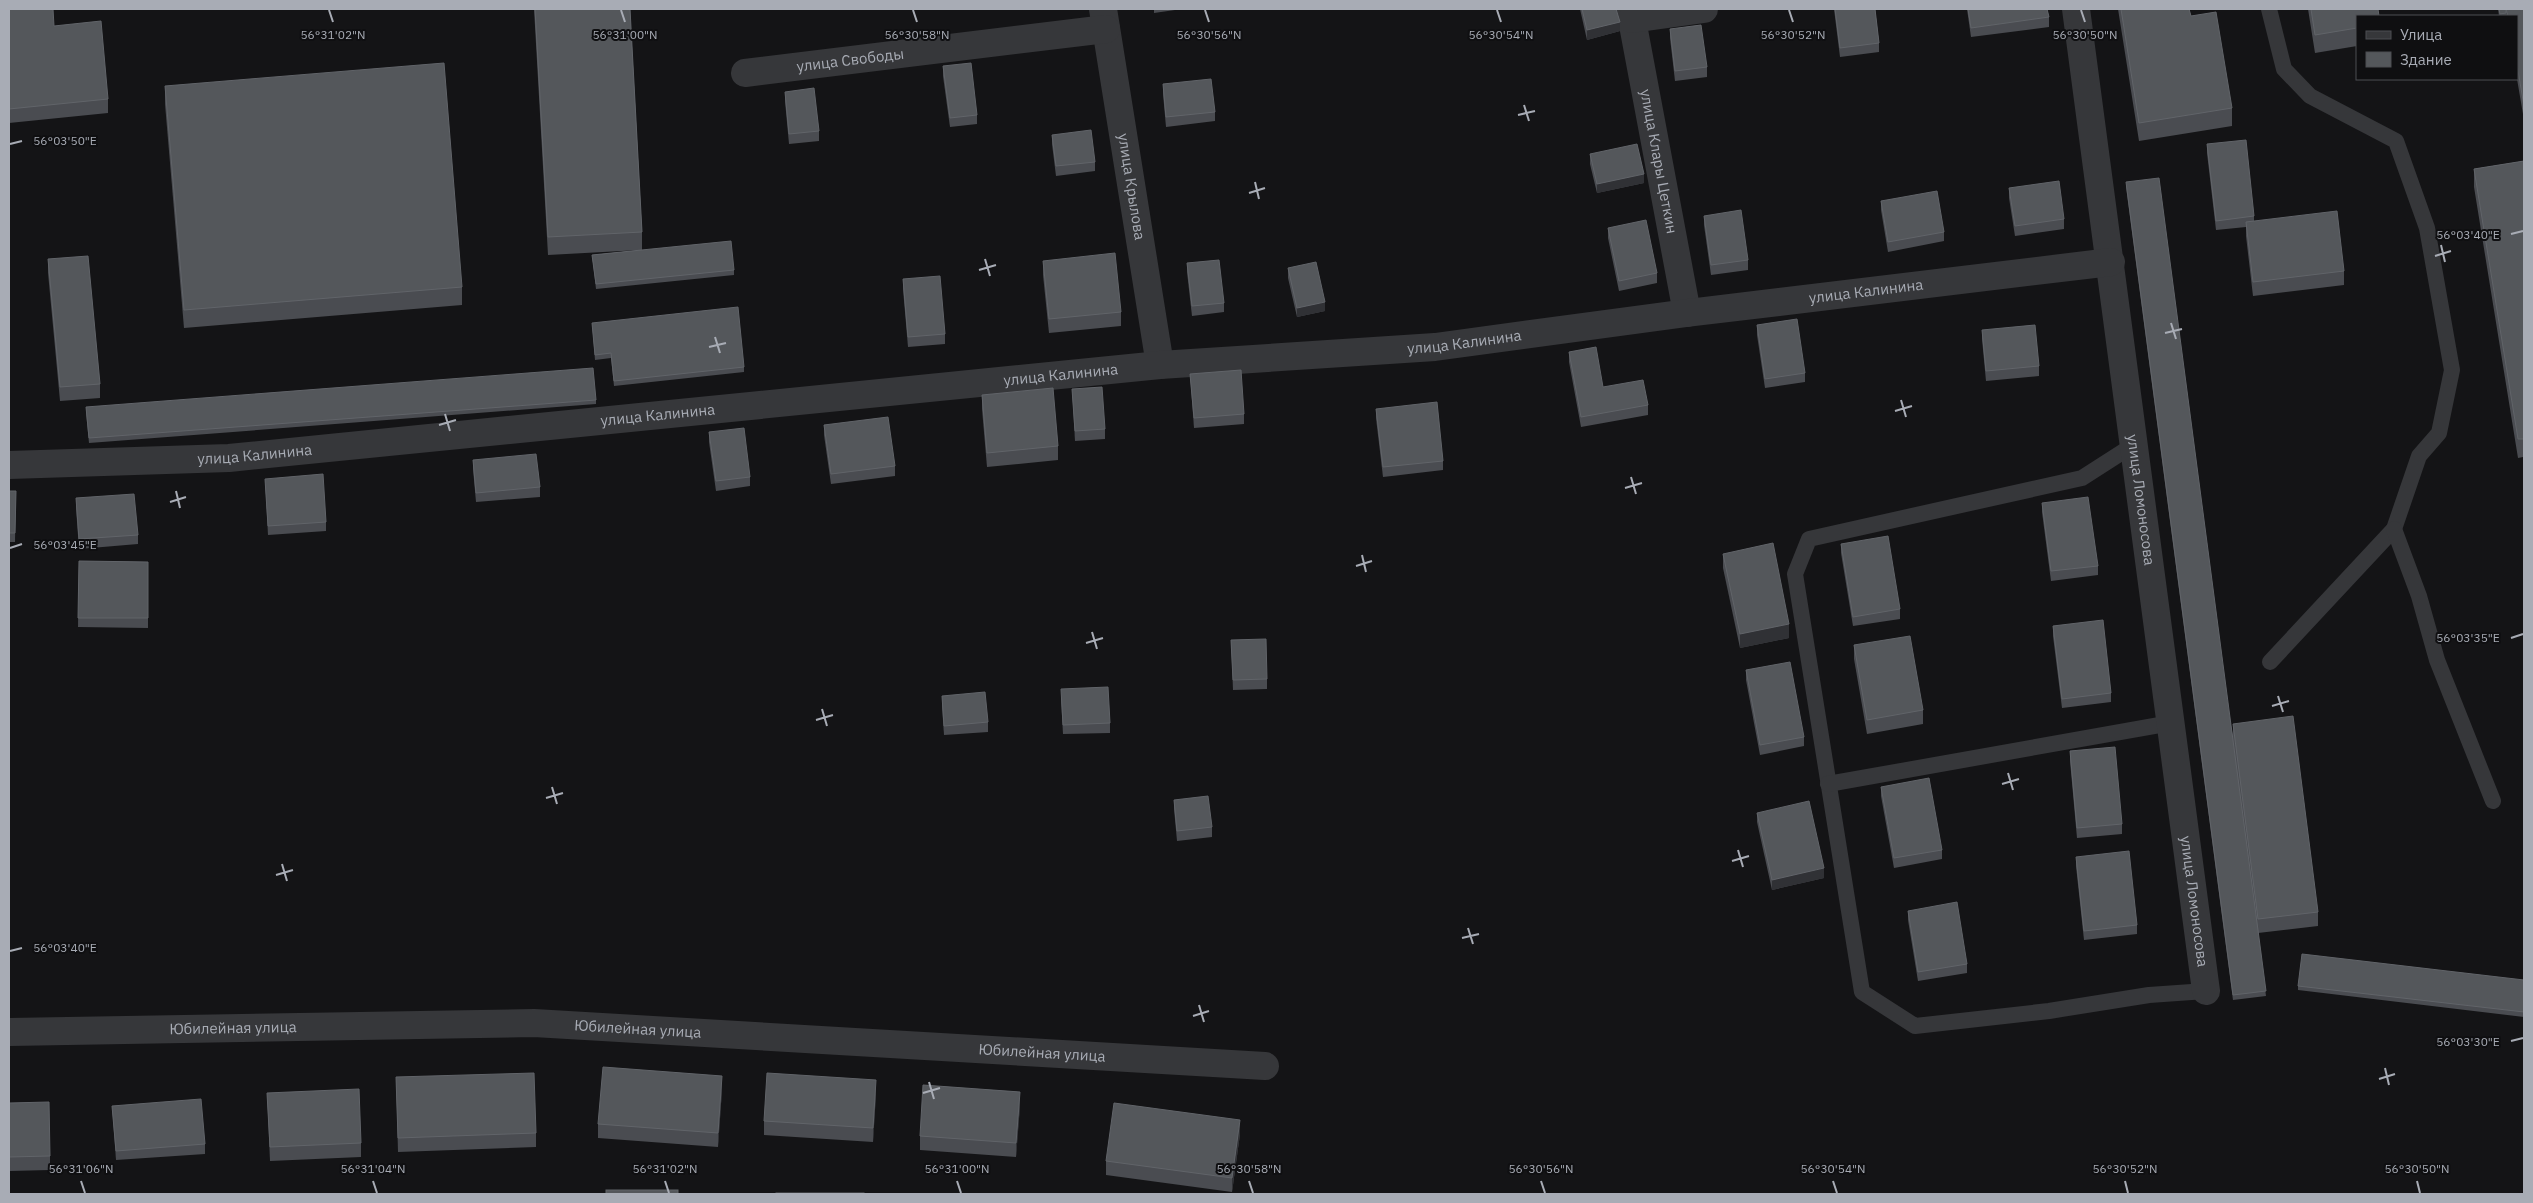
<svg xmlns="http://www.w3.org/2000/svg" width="2533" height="1203" viewBox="0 0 2533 1203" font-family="'IBM Plex Sans',sans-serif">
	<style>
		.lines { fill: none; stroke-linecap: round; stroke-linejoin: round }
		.lane { stroke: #36373a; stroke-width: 16 }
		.street { stroke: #36373a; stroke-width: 28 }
		.wall { fill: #4a4c51 }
		.shaded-wall { fill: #303135 }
		.building { fill: #54575b; stroke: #616469 }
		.ticks { fill: none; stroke: #a8acb5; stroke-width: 2 }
		.labels { text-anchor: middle; stroke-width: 4; stroke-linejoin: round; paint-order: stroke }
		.street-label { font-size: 15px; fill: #a8acb5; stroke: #0f0f11 }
		.ticks-label { font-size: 12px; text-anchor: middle; fill: #a8acb5; stroke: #0f0f11; stroke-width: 4; stroke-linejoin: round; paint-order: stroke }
	</style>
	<rect width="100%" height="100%" fill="#141416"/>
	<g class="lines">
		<g class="lane">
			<path d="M 2269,9 L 2284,69 L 2310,96 L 2396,141 L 2427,228 L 2452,370 L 2439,433 L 2419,456 L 2394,529 L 2270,662"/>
			<path d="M 2135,444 L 2082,478 L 1809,539 L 1795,574 L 1862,992 L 1915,1026 L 2049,1011 L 2149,995 L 2206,991"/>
			<path d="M 2394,529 L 2419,596 L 2437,660 L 2493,801"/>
			<path d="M 1828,784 L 2171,723"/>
		</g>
		<g class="street">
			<path id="s1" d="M 1103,9 L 1160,365"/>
			<path id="s2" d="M 1630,9 L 1687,313"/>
			<path id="s3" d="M 2076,9 L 2206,991"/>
			<path d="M 1632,19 L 1704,9"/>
			<path id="s4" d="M 745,73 L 1106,29"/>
			<path id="s5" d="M 9,465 L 229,458 L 1160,365 L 1435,347 L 1687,313 L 2111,262"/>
			<path id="s6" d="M 9,1032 L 534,1023 L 1265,1066"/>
		</g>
	</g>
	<g class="wall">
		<path d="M 9,9 L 54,26 L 108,99 L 108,113 L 9,123 Z"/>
		<path d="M 534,9 L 630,9 L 642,232 L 642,250 L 734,270 L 734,275 L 596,289 L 592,255 L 640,250 L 548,255 Z"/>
		<path d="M 1154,9 L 1182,9 L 1154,13 Z"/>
		<path d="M 1580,9 L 1616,9 L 1620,31 L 1587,40 Z"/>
		<path d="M 1834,9 L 1875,9 L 1879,43 L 1879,52 L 1840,57 Z"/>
		<path d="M 1967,9 L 2047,9 L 2049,17 L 2049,27 L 1971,37 Z"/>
		<path d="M 2118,9 L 2189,9 L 2191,16 L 2232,108 L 2232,126 L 2139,141 Z"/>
		<path d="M 2308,9 L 2378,9 L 2357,16 L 2357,46 L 2315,53 Z"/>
		<path d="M 2498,9 L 2524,9 L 2524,120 L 2517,79 L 2517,16 L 2499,16 Z"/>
		<path d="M 1670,29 L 1707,67 L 1707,77 L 1675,81 L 1670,38 Z"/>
		<path d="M 943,66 L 977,115 L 977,124 L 950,127 L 943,76 Z"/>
		<path d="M 1163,84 L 1215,112 L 1215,121 L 1166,127 L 1163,94 Z"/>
		<path d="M 165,86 L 462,287 L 462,305 L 184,328 L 165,104 Z"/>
		<path d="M 785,92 L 819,131 L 819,141 L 789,144 L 785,101 Z"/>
		<path d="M 1052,135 L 1095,162 L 1095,171 L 1056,176 L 1052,144 Z"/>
		<path d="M 2207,144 L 2254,216 L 2254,221 L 2344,271 L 2344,285 L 2253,296 L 2246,236 L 2246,227 L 2216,230 L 2207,153 Z"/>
		<path d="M 1590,154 L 1644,183 L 1597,193 L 1590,164 Z"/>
		<path d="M 2524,161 L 2524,472 L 2523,457 L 2518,458 L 2474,187 L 2474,169 Z"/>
		<path d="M 2126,182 L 2233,736 L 2233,724 L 2318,912 L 2318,926 L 2258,933 L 2266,996 L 2233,1000 L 2126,187 Z"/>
		<path d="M 2009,188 L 2064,219 L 2064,229 L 2015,236 L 2009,198 Z"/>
		<path d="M 1881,201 L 1944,232 L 1944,241 L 1888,252 L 1881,210 Z"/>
		<path d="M 1704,216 L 1748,260 L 1748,270 L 1711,275 L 1704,225 Z"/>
		<path d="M 1608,228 L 1657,273 L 1657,283 L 1619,291 L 1608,238 Z"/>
		<path d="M 48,259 L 100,384 L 100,398 L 60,401 L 48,273 Z"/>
		<path d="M 1043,261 L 1121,312 L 1121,326 L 1049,333 L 1043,275 Z"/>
		<path d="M 1187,263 L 1224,303 L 1224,312 L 1192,316 L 1187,272 Z"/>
		<path d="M 1288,268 L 1325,311 L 1297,317 L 1288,278 Z"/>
		<path d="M 903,279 L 945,334 L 945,344 L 908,347 L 903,289 Z"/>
		<path d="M 592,323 L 744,367 L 744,372 L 614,386 L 611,358 L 595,360 Z"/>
		<path d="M 1757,325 L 1805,373 L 1805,382 L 1765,388 L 1757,335 Z"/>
		<path d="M 1982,330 L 2039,366 L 2039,376 L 1986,381 L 1982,339 Z"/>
		<path d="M 1569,352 L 1603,387 L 1648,405 L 1648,415 L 1581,427 L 1569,362 Z"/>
		<path d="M 1190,374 L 1244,414 L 1244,424 L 1194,428 Z"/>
		<path d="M 1072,389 L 1105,429 L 1105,439 L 1075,441 Z"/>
		<path d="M 982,395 L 1058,446 L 1058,460 L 987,467 L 982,409 Z"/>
		<path d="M 596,400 L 596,404 L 89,443 L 86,412 L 86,407 Z"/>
		<path d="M 1376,409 L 1443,461 L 1443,470 L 1383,477 L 1376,418 Z"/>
		<path d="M 824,425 L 895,466 L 895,476 L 831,484 L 824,435 Z"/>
		<path d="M 709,432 L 750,477 L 750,486 L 716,491 L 709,442 Z"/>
		<path d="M 473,460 L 540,487 L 540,497 L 476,502 L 473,469 Z"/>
		<path d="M 265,479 L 326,522 L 326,531 L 268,535 Z"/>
		<path d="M 9,491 L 16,491 L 15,542 L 9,542 Z"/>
		<path d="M 76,498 L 138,535 L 138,544 L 79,549 L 76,508 Z"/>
		<path d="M 2042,503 L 2098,566 L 2098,575 L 2051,581 L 2042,512 Z"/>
		<path d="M 1841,544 L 1900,609 L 1900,619 L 1853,626 L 1841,553 Z"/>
		<path d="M 1723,554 L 1789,638 L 1740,648 L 1723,568 Z"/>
		<path d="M 79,561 L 148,562 L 148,628 L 78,627 Z"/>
		<path d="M 2053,626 L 2111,693 L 2111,702 L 2062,708 L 2053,636 Z"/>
		<path d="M 1231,640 L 1267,679 L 1267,689 L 1233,690 Z"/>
		<path d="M 1854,645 L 1923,710 L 1923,724 L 1867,734 L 1854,659 Z"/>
		<path d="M 1746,670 L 1804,737 L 1804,746 L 1760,755 L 1746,680 Z"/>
		<path d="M 942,696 L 988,722 L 988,732 L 944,735 L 942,706 Z"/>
		<path d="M 1061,698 L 1110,723 L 1110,733 L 1063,734 Z"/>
		<path d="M 2070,751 L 2122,824 L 2122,834 L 2077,838 L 2070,761 Z"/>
		<path d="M 1881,787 L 1942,850 L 1942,859 L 1894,868 L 1881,796 Z"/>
		<path d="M 1174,800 L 1212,827 L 1212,837 L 1177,841 L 1174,809 Z"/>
		<path d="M 1757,813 L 1824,878 L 1772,890 L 1757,822 Z"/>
		<path d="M 2076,857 L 2137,925 L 2137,934 L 2084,940 L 2076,866 Z"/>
		<path d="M 1908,911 L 1967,964 L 1967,973 L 1918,981 L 1908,920 Z"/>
		<path d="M 2524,980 L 2524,1017 L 2298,990 L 2298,986 Z"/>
		<path d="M 396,1077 L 536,1133 L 536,1147 L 398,1152 Z"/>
		<path d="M 722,1090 L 718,1147 L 598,1138 L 598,1124 Z"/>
		<path d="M 267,1093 L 361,1143 L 361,1157 L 270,1161 Z"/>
		<path d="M 876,1094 L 873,1142 L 764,1135 L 764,1121 Z"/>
		<path d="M 9,1103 L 50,1156 L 50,1170 L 9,1171 Z"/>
		<path d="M 112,1106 L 205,1144 L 205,1154 L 116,1160 Z"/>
		<path d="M 1020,1106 L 1016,1157 L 920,1150 L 920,1136 Z"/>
		<path d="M 1240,1134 L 1232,1192 L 1106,1175 L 1106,1161 Z"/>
	</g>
	<g class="shaded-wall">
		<path d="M 1620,22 L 1620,31 L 1587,40 L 1587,30 Z"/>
		<path d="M 1644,174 L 1644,183 L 1597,193 L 1597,184 Z"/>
		<path d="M 1325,302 L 1325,311 L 1297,317 L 1297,308 Z"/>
		<path d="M 1789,624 L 1789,638 L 1740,648 L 1740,634 Z"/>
		<path d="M 1824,868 L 1824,878 L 1772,890 L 1772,880 Z"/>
		<path d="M 722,1076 L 722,1090 L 718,1147 L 718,1133 Z"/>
		<path d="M 876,1080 L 876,1094 L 873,1142 L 873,1128 Z"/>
		<path d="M 1020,1092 L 1020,1106 L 1016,1157 L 1016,1143 Z"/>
		<path d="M 1240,1120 L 1240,1134 L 1232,1192 L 1232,1178 Z"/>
	</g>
	<g class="building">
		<path d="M 9,9 L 53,9 L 54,26 L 101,21 L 108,99 L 9,109 Z"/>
		<path d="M 535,9 L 630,9 L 642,232 L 548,237 Z"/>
		<path d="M 1582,9 L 1616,9 L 1620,22 L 1587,30 Z"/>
		<path d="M 1835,9 L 1875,9 L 1879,43 L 1840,48 Z"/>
		<path d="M 1968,9 L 2047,9 L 2049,17 L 1971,28 Z"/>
		<path d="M 2121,9 L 2189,9 L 2191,16 L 2216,12 L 2232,108 L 2139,123 Z"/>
		<path d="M 2311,9 L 2378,9 L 2379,16 L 2357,16 L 2357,28 L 2315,35 Z"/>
		<path d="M 2499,9 L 2510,9 L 2506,9 L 2506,13 L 2500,14 Z"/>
		<path d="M 2506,9 L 2524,9 L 2524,106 L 2517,65 L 2517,16 L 2508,16 Z"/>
		<path d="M 1701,25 L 1707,67 L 1675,71 L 1670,29 Z"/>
		<path d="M 444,63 L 462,287 L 184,310 L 165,86 Z"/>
		<path d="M 971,63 L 977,115 L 950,118 L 943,66 Z"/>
		<path d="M 1211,79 L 1215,112 L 1166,117 L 1163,84 Z"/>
		<path d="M 814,88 L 819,131 L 789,134 L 785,92 Z"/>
		<path d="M 1091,130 L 1095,162 L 1056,166 L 1052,135 Z"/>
		<path d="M 2246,140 L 2254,216 L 2216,221 L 2207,144 Z"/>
		<path d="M 1637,144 L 1644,174 L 1597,184 L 1590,154 Z"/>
		<path d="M 2524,161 L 2524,439 L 2518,439 L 2474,169 Z"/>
		<path d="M 2159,178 L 2266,991 L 2233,995 L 2126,182 Z"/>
		<path d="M 2059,181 L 2064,219 L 2015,226 L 2009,188 Z"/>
		<path d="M 1937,191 L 1944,232 L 1888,242 L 1881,201 Z"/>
		<path d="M 1741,210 L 1748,260 L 1711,265 L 1704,216 Z"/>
		<path d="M 2337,211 L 2344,271 L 2253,282 L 2246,222 Z"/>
		<path d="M 1646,220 L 1657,273 L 1619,281 L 1608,228 Z"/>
		<path d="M 731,241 L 734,270 L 596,284 L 592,255 Z"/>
		<path d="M 1115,253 L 1121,312 L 1049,319 L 1043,261 Z"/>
		<path d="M 88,256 L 100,384 L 60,387 L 48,259 Z"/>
		<path d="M 1219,260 L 1224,303 L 1192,306 L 1187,263 Z"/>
		<path d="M 1316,262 L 1325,302 L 1297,308 L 1288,268 Z"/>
		<path d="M 940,276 L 945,334 L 908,337 L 903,279 Z"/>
		<path d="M 738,307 L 744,367 L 614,381 L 611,353 L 595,355 L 592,323 Z"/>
		<path d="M 1797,319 L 1805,373 L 1765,379 L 1757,325 Z"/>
		<path d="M 2035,325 L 2039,366 L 1986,371 L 1982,330 Z"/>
		<path d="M 1596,347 L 1603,387 L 1643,380 L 1648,405 L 1581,417 L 1569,352 Z"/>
		<path d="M 593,368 L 596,400 L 89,438 L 86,407 Z"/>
		<path d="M 1241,370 L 1244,414 L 1194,418 L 1190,374 Z"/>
		<path d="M 1102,387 L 1105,429 L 1075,431 L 1072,389 Z"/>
		<path d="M 1053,388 L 1058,446 L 987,453 L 982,395 Z"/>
		<path d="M 1437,402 L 1443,461 L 1383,467 L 1376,409 Z"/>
		<path d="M 888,417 L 895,466 L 831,474 L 824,425 Z"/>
		<path d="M 744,428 L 750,477 L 716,481 L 709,432 Z"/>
		<path d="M 536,454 L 540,487 L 476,493 L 473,460 Z"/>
		<path d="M 323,474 L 326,522 L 268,526 L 265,479 Z"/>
		<path d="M 9,491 L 16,491 L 15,533 L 9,533 Z"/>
		<path d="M 134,494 L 138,535 L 79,539 L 76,498 Z"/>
		<path d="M 2088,497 L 2098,566 L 2051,571 L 2042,503 Z"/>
		<path d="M 1888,536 L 1900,609 L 1853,617 L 1841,544 Z"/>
		<path d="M 1773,543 L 1789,624 L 1740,634 L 1723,554 Z"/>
		<path d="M 79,561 L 148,562 L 148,618 L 78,618 Z"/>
		<path d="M 2103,620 L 2111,693 L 2062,699 L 2053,626 Z"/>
		<path d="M 1910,636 L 1923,710 L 1867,720 L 1854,645 Z"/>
		<path d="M 1266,639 L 1267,679 L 1233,680 L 1231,640 Z"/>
		<path d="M 1790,662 L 1804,737 L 1760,745 L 1746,670 Z"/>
		<path d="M 1108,687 L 1110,723 L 1063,725 L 1061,689 Z"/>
		<path d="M 985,692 L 988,722 L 944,726 L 942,696 Z"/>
		<path d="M 2293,716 L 2318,912 L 2258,919 L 2233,724 Z"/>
		<path d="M 2115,747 L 2122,824 L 2077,828 L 2070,751 Z"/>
		<path d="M 1929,778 L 1942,850 L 1894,858 L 1881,787 Z"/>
		<path d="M 1208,796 L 1212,827 L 1177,831 L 1174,800 Z"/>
		<path d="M 1809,801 L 1824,868 L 1772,880 L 1757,813 Z"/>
		<path d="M 2129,851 L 2137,925 L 2084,931 L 2076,857 Z"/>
		<path d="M 1957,902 L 1967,964 L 1918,972 L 1908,911 Z"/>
		<path d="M 2302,954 L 2524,980 L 2524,1012 L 2298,986 Z"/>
		<path d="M 603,1067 L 722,1076 L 718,1133 L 598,1124 Z"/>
		<path d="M 534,1073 L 536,1133 L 398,1138 L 396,1077 Z"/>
		<path d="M 767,1073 L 876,1080 L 873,1128 L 764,1121 Z"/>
		<path d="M 923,1085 L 1020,1092 L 1016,1143 L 920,1136 Z"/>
		<path d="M 359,1089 L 361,1143 L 270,1147 L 267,1093 Z"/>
		<path d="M 201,1099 L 205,1144 L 116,1151 L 112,1106 Z"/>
		<path d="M 49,1102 L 50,1156 L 9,1157 L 9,1103 Z"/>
		<path d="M 1114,1103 L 1240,1120 L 1232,1178 L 1106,1161 Z"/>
		<rect x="606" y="1190" width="72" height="4"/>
		<rect x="776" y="1193" width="88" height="1"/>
	</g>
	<path class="ticks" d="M 329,10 L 333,22M 621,10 L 625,22M 913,10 L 917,22M 1205,10 L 1209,22M 1497,10 L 1501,22M 1789,10 L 1793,22M 2081,10 L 2085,22M 1524,105 L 1529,121M 1518,115 L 1535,111M 10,144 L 22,141M 1255,182 L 1259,199M 1249,193 L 1265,188M 2511,234 L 2523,231M 2441,245 L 2445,262M 2435,256 L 2451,251M 985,259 L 990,276M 979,270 L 996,265M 2171,323 L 2176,339M 2165,333 L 2182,329M 715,337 L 720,353M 709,347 L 726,343M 1901,400 L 1906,417M 1895,411 L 1912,406M 445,414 L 450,431M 439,425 L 456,420M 1631,477 L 1636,494M 1625,488 L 1642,483M 176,491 L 180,508M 170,502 L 186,497M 10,548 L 22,544M 1362,555 L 1366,572M 1356,566 L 1372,561M 1092,632 L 1097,649M 2511,638 L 2523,634M 1086,643 L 1103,638M 2278,696 L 2283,712M 2272,706 L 2289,701M 822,709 L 827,726M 816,720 L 833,715M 2008,773 L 2013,790M 2002,784 L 2019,779M 552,787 L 557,804M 546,798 L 563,793M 1738,850 L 1743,867M 1732,861 L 1749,856M 282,864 L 287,881M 276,875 L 293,870M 1468,928 L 1473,944M 1462,938 L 1479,934M 10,951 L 22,948M 1199,1005 L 1204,1022M 1193,1016 L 1209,1011M 2511,1041 L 2523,1038M 2385,1068 L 2389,1085M 2379,1079 L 2395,1074M 929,1082 L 934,1099M 923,1093 L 940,1088M 81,1181 L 85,1193M 373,1181 L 377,1193M 665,1181 L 669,1193M 957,1181 L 961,1193M 1249,1181 L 1253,1193M 1541,1181 L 1545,1193M 1833,1181 L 1837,1193M 2125,1181 L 2128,1193M 2417,1181 L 2420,1193"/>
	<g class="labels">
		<g class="street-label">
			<text dy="5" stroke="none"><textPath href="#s4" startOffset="106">улица Свободы</textPath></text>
			<text dy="5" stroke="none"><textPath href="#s2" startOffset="155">улица Клары Цеткин</textPath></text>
			<text dy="5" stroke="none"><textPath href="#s1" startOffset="180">улица Крылова</textPath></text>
			<text dy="5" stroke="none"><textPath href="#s5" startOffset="1866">улица Калинина</textPath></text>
			<text dy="5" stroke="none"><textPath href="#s5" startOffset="1461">улица Калинина</textPath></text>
			<text dy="5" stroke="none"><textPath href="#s5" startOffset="1056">улица Калинина</textPath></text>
			<text dy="5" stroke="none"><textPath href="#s5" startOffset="651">улица Калинина</textPath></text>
			<text dy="5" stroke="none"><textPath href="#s5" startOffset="246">улица Калинина</textPath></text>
			<text dy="5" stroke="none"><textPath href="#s3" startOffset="495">улица Ломоносова</textPath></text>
			<text dy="5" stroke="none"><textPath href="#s3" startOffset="900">улица Ломоносова</textPath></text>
			<text dy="5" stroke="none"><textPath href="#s6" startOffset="224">Юбилейная улица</textPath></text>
			<text dy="5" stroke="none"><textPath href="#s6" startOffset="629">Юбилейная улица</textPath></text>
			<text dy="5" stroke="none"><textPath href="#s6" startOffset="1034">Юбилейная улица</textPath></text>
		</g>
	</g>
	<g class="ticks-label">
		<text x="333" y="39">56°31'02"N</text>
		<text x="625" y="39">56°31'00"N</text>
		<text x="917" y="39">56°30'58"N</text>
		<text x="1209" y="39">56°30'56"N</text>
		<text x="1501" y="39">56°30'54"N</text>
		<text x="1793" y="39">56°30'52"N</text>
		<text x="2085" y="39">56°30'50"N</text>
		<text x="65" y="145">56°03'50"E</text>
		<text x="2468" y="239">56°03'40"E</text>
		<text x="65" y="549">56°03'45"E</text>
		<text x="2468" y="642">56°03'35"E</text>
		<text x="65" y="952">56°03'40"E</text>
		<text x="2468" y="1046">56°03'30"E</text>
		<text x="81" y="1173">56°31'06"N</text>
		<text x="373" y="1173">56°31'04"N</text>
		<text x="665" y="1173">56°31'02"N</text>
		<text x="957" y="1173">56°31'00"N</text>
		<text x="1249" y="1173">56°30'58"N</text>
		<text x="1541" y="1173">56°30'56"N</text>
		<text x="1833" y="1173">56°30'54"N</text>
		<text x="2125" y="1173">56°30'52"N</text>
		<text x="2417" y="1173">56°30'50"N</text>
	</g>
	<rect width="2533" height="1203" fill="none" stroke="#a8acb5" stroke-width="20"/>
	<rect x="2356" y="15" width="162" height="65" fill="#0f0f11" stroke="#4c4e53"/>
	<rect x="2366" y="31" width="25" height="8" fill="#36373a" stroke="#4c4e53"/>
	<text x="2400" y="40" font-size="15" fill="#a8acb5">Улица</text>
	<rect x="2366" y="52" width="25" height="15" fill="#54575b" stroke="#4c4e53"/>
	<text x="2400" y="65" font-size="15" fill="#a8acb5">Здание</text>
</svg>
